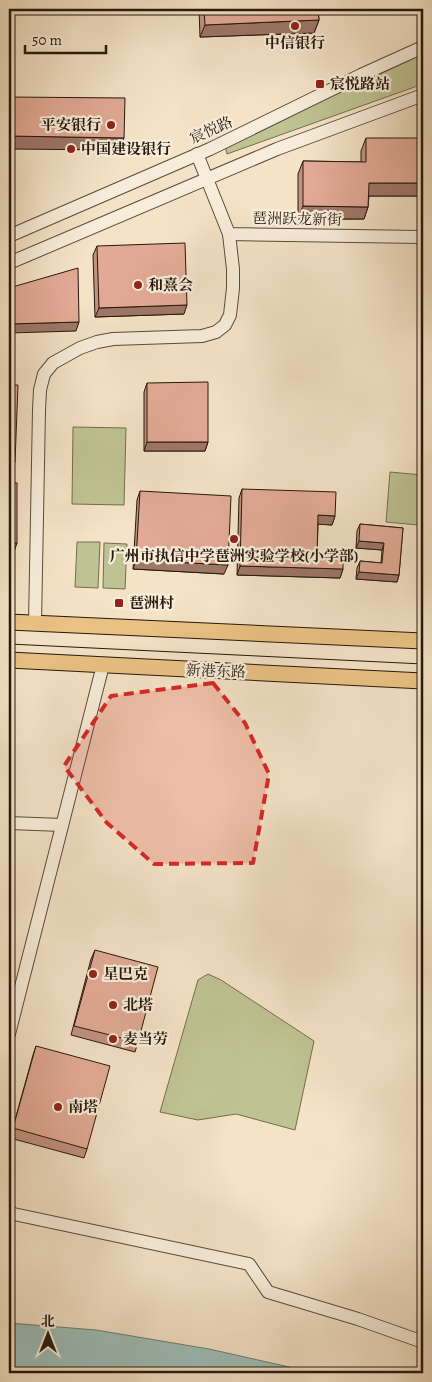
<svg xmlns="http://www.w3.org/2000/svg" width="432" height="1382" viewBox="0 0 432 1382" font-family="Alegreya,'Noto Serif SC',serif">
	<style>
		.green { fill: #bfc393; stroke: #726e4f }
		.water { fill: #9cbeb9; stroke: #6d7c73 }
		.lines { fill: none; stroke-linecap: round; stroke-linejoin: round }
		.minor-casing { stroke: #5a4b3a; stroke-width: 14 }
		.major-casing { stroke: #26180b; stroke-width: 17 }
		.minor { stroke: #f8eddb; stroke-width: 12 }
		.major { stroke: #eac284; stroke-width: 15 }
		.tram { stroke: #26180b; stroke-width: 1 }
		.wall { fill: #c29281; stroke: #26180b }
		.shaded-wall { fill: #9e7769; stroke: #26180b }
		.building { fill: #e2aa96; stroke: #26180b }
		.marked { fill: #d62828; fill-opacity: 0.2; stroke: #d62828; stroke-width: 4; stroke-dasharray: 10 6; stroke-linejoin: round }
		.poi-dot { fill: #8f2418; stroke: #f8eddb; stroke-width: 2 }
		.labels { text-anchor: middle; stroke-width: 4.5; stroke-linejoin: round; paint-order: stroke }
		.poi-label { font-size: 15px; font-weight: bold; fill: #26180b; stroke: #f8eddb; text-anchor: start }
		.street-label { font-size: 15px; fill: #26180b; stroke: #f8eddb }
	</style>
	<rect width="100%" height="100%" fill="#f4e3c7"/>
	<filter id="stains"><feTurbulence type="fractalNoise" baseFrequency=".004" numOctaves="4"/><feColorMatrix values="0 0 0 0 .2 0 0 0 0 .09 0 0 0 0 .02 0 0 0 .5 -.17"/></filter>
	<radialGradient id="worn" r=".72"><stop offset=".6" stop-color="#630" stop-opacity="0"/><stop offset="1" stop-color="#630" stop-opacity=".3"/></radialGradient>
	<g class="green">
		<path d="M 423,54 L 423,84 L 227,154 L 225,146 Z"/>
		<path d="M 73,427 L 126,428 L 124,505 L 72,504 Z"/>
		<path d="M 390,472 L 422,475 L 418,525 L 386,522 Z"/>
		<path d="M 77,542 L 100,542 L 98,588 L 75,587 Z"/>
		<path d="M 104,543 L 127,544 L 125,589 L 103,588 Z"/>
		<path d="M 208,974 L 221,980 L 314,1041 L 295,1130 L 236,1114 L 198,1120 L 160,1112 L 198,980 Z"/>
	</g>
	<path class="water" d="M 9,1323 L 96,1330 L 209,1349 L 316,1373 L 9,1373 Z"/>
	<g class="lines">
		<defs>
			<g id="minor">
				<path d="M 197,154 L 229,234 L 421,237 L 423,241"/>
				<path d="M 9,236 L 210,149 L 361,75 L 423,47"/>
				<path d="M 9,263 L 277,149 L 423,95"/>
				<path d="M 35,623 L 39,410 L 40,390 L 44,374 L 53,363 L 80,348 L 97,342 L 113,339 L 202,336 L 216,332 L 225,325 L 230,315 L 233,288 L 233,269 L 229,234"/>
				<path d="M 9,823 L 62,825"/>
				<path d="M 9,1034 L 103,665"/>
				<path d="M 9,1213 L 249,1264 L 268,1292 L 358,1319 L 423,1342"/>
			</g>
			<g id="major">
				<path d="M 9,622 L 423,641"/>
				<path d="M 9,660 L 423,681"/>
			</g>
		</defs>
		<use href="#minor" class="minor-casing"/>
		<use href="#major" class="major-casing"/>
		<use href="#minor" class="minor"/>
		<use href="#major" class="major"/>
		<path class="tram" d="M 9,644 L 423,664"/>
	</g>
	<g class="wall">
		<path d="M 199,9 L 318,9 L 319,20 L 314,33 L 200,37 Z"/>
		<path d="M 366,138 L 420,196 L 369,196 L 368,207 L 364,219 L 298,219 L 298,174 L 303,161 L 361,162 L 361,151 Z"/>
		<path d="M 97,246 L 184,314 L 95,317 L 93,255 Z"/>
		<path d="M 147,383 L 208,442 L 205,451 L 144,451 L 144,392 Z"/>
		<path d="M 242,489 L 335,516 L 332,525 L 318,524 L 317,557 L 343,569 L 340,578 L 237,575 L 239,498 Z"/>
		<path d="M 140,491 L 224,574 L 133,569 L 137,500 Z"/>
		<path d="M 360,524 L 403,528 L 399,575 L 397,582 L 356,579 L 357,568 L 360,561 L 381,563 L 382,550 L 356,548 L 357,531 Z"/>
		<path d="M 95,950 L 138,1042 L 135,1052 L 71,1035 L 91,959 Z"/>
		<path d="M 36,1046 L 87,1149 L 84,1158 L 10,1138 L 33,1055 Z"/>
	</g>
	<g class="shaded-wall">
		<path d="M 319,20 L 314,33 L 200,37 L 205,25 Z"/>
		<path d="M 9,136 L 124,138 L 119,150 L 9,149 Z"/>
		<path d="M 369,183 L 423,183 L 423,187 L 420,196 L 364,196 Z"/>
		<path d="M 303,206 L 368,207 L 364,219 L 298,219 Z"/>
		<path d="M 187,305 L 184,314 L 95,317 L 99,308 Z"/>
		<path d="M 79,322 L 76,331 L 9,333 L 9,324 Z"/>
		<path d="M 147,442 L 208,442 L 205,451 L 144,451 Z"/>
		<path d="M 9,462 L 15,462 L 11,471 L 9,471 Z"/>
		<path d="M 318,515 L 335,516 L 332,525 L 315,524 Z"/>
		<path d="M 359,541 L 384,543 L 382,550 L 356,548 Z"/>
		<path d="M 9,543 L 17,543 L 13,555 L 9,555 Z"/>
		<path d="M 136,560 L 228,565 L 224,574 L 133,569 Z"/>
		<path d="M 240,566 L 343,569 L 340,578 L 237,575 Z"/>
		<path d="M 359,572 L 399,575 L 397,582 L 356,579 Z"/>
	</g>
	<g class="building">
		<path d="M 204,9 L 318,9 L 319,20 L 205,25 Z"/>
		<path d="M 9,97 L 125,98 L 124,138 L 9,136 Z"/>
		<path d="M 366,138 L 423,138 L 423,183 L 369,183 L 368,207 L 303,206 L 303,161 L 366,162 Z"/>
		<path d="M 185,243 L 187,305 L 99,308 L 97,246 Z"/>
		<path d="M 78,268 L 79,322 L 9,324 L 9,288 Z"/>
		<path d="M 208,382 L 208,442 L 147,442 L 147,383 Z"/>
		<path d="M 9,385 L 18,385 L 15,462 L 9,462 Z"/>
		<rect x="9" y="483" width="8" height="60"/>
		<path d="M 242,489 L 336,492 L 335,516 L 318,515 L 317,557 L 343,558 L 343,569 L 240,566 Z"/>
		<path d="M 140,491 L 231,496 L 228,565 L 136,560 Z"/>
		<path d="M 360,524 L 403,528 L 399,575 L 359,572 L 360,561 L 382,563 L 384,543 L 359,541 Z"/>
		<path d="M 95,950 L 158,967 L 138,1042 L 74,1026 Z"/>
		<path d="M 36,1046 L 110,1066 L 87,1149 L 13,1128 Z"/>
	</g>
	<path class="marked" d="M 213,683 L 245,723 L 269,774 L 253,863 L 154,864 L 107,823 L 64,766 L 111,696 Z"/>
	<g class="poi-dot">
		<circle cx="295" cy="26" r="5"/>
		<rect x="315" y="79" width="10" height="10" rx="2.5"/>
		<circle cx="111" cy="125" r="5"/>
		<circle cx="71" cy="149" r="5"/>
		<circle cx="138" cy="285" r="5"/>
		<circle cx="234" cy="539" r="5"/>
		<rect x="114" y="598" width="10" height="10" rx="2.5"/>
		<circle cx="93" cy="974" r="5"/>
		<circle cx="113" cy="1005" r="5"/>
		<circle cx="113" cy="1039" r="5"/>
		<circle cx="58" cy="1107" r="5"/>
	</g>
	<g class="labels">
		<g class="poi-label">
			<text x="295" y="48" text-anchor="middle">中信银行</text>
			<text x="330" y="89">宸悦路站</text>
			<text x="101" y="130" text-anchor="end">平安银行</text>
			<text x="81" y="154">中国建设银行</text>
			<text x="148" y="290">和熹会</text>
			<text x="234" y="561" text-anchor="middle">广州市执信中学琶洲实验学校(小学部)</text>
			<text x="129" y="608">琶洲村</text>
			<text x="103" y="979">星巴克</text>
			<text x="123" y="1010">北塔</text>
			<text x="123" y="1044">麦当劳</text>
			<text x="68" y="1112">南塔</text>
		</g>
		<g class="street-label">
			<text transform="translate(211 130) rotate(-24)" y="5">宸悦路</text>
			<text transform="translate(297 219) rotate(1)" y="5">琶洲跃龙新街</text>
			<text transform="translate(216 671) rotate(2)" y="5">新港东路</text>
		</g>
	</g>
	<rect width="432" height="1382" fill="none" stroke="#f4e3c7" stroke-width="30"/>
	<rect x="10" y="10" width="412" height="1362" fill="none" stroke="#26180b" stroke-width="2.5"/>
	<rect x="15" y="15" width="402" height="1352" fill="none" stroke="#26180b"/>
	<g transform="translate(48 1334)" stroke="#f8eddb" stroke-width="4" paint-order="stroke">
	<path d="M0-4L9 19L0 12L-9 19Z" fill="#26180b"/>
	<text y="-8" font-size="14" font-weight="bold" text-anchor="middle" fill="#26180b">北</text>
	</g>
	<path d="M25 45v8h81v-8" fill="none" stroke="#26180b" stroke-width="2.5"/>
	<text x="32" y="45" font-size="15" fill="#26180b" stroke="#f8eddb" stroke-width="4" paint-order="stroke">50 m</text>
	<rect width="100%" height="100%" filter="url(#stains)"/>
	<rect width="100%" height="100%" fill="url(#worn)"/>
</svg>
